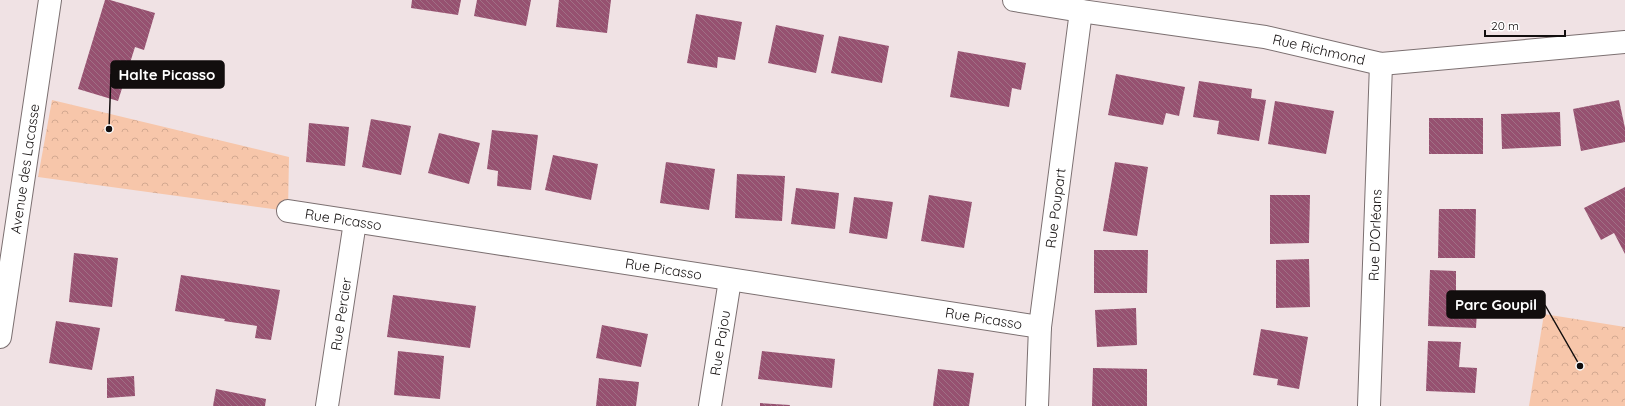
<svg xmlns="http://www.w3.org/2000/svg" width="1625" height="406" viewBox="0 0 1625 406" font-family="Quicksand,sans-serif">
	<style>
		.park { fill: url(#park-crowns) }
		.building { fill: url(#building-back-hatch) }
		.lines { fill: none; stroke-linecap: round; stroke-linejoin: round }
		.minor-casing { stroke: #7c7071; stroke-width: 24 }
		.minor { stroke: #fff; stroke-width: 22 }
		.labels { text-anchor: middle; stroke-width: 3; stroke-linejoin: round; paint-order: stroke }
		.street-label { font-size: 14px; fill: #120e0e; stroke: #fff }
		.leader { fill: none; stroke: #120e0e; stroke-width: 1.5 }
		.callout-dot { fill: #120e0e; stroke: #fff; stroke-width: 1.5 }
		.callout { fill: #120e0e; stroke: #120e0e; stroke-width: 1.5 }
		.callout-label { font-size: 15px; text-anchor: middle; font-weight: bold; fill: #fff }
	</style>
	<defs>
		<pattern id="park-crowns" width="20" height="18" patternUnits="userSpaceOnUse"><rect width="20" height="18" fill="#f7c6aa"/><path d="M2 6a3 3 0 1 1 6 0M12 15a3 3 0 1 1 6 0" fill="none" stroke="#d3a991"/></pattern>
		<pattern id="building-back-hatch" width="6" height="6" patternUnits="userSpaceOnUse"><rect width="6" height="6" fill="#965170"/><path d="M-1 5l2 2M0 0l6 6M5-1l2 2" fill="none" stroke="#a07085"/></pattern>
	</defs>
	<rect width="100%" height="100%" fill="#f0e2e4"/>
	<g class="park">
		<path d="M 52,100 L 289,157 L 288,211 L 38,177 Z"/>
		<path d="M 1544,314 L 1625,327 L 1625,406 L 1529,406 Z"/>
	</g>
	<g class="building">
		<path d="M 105,0 L 110,0 L 155,13 L 144,50 L 135,47 L 118,101 L 78,89 Z"/>
		<path d="M 412,0 L 461,0 L 458,15 L 411,8 Z"/>
		<path d="M 477,0 L 531,0 L 526,26 L 474,16 Z"/>
		<path d="M 559,0 L 611,0 L 607,33 L 556,27 Z"/>
		<path d="M 696,14 L 742,22 L 735,60 L 718,57 L 717,68 L 687,63 Z"/>
		<path d="M 776,25 L 824,35 L 816,73 L 768,63 Z"/>
		<path d="M 839,36 L 889,46 L 882,83 L 831,73 Z"/>
		<path d="M 958,51 L 1026,63 L 1021,90 L 1012,88 L 1009,107 L 950,97 Z"/>
		<path d="M 1116,74 L 1185,87 L 1179,116 L 1166,113 L 1163,125 L 1108,115 Z"/>
		<path d="M 1199,81 L 1252,89 L 1251,98 L 1266,100 L 1259,141 L 1217,134 L 1219,121 L 1193,117 Z"/>
		<path d="M 1619,100 L 1625,128 L 1625,142 L 1581,151 L 1573,109 Z"/>
		<path d="M 1275,101 L 1334,111 L 1326,154 L 1268,144 Z"/>
		<path d="M 1560,112 L 1561,146 L 1502,149 L 1501,114 Z"/>
		<rect x="1429" y="118" width="54" height="36"/>
		<path d="M 371,119 L 411,126 L 401,175 L 362,167 Z"/>
		<path d="M 309,123 L 349,127 L 345,166 L 306,162 Z"/>
		<path d="M 492,130 L 538,135 L 531,190 L 497,186 L 498,171 L 487,169 Z"/>
		<path d="M 439,133 L 480,143 L 469,184 L 428,173 Z"/>
		<path d="M 553,155 L 598,164 L 591,200 L 545,190 Z"/>
		<path d="M 666,162 L 715,169 L 709,210 L 660,203 Z"/>
		<path d="M 1115,162 L 1148,167 L 1137,236 L 1103,231 Z"/>
		<path d="M 737,174 L 785,176 L 782,221 L 735,218 Z"/>
		<path d="M 1625,187 L 1625,254 L 1614,233 L 1601,240 L 1584,208 Z"/>
		<path d="M 796,188 L 839,193 L 835,229 L 791,224 Z"/>
		<path d="M 929,195 L 972,202 L 964,248 L 921,241 Z"/>
		<path d="M 1270,195 L 1310,195 L 1309,243 L 1270,244 Z"/>
		<path d="M 854,197 L 893,202 L 887,239 L 849,233 Z"/>
		<path d="M 1439,209 L 1476,209 L 1475,258 L 1438,258 Z"/>
		<path d="M 1094,250 L 1148,250 L 1147,293 L 1094,293 Z"/>
		<path d="M 74,253 L 118,258 L 112,307 L 69,302 Z"/>
		<path d="M 1309,259 L 1310,307 L 1276,308 L 1276,260 Z"/>
		<path d="M 1430,270 L 1456,271 L 1456,294 L 1478,295 L 1476,328 L 1428,326 Z"/>
		<path d="M 181,275 L 280,290 L 271,340 L 255,338 L 257,326 L 224,321 L 225,319 L 175,311 Z"/>
		<path d="M 393,295 L 476,306 L 470,348 L 387,337 Z"/>
		<path d="M 1136,308 L 1137,345 L 1097,347 L 1095,310 Z"/>
		<path d="M 56,321 L 100,328 L 92,370 L 49,363 Z"/>
		<path d="M 602,325 L 648,334 L 641,367 L 596,358 Z"/>
		<path d="M 1261,329 L 1308,337 L 1299,389 L 1277,385 L 1278,379 L 1253,375 Z"/>
		<path d="M 1428,341 L 1461,342 L 1459,367 L 1477,368 L 1475,393 L 1426,391 Z"/>
		<path d="M 398,351 L 444,356 L 440,399 L 394,395 Z"/>
		<path d="M 762,351 L 835,359 L 832,388 L 758,379 Z"/>
		<path d="M 1093,368 L 1147,369 L 1147,406 L 1092,406 Z"/>
		<path d="M 938,369 L 974,373 L 969,406 L 933,406 Z"/>
		<path d="M 134,376 L 135,396 L 107,398 L 107,378 Z"/>
		<path d="M 599,378 L 639,382 L 636,406 L 596,406 Z"/>
		<path d="M 216,389 L 266,399 L 265,406 L 213,406 Z"/>
		<path d="M 760,403 L 790,405 L 790,406 L 760,406 Z"/>
	</g>
	<g class="lines">
		<defs>
			<g id="minor">
				<path id="s1" d="M 1014,0 L 1081,11 L 1265,37 L 1381,64 L 1625,42"/>
				<path id="s2" d="M 288,211 L 1040,327"/>
				<path id="s3" d="M 0,337 L 50,0"/>
				<path id="s4" d="M 327,406 L 355,222"/>
				<path id="s5" d="M 710,406 L 730,280"/>
				<path id="s6" d="M 1037,406 L 1040,327 L 1081,11"/>
				<path id="s7" d="M 1369,406 L 1381,64"/>
			</g>
		</defs>
		<use href="#minor" class="minor-casing"/>
		<use href="#minor" class="minor"/>
	</g>
	<g class="labels">
		<g class="street-label">
			<text dy="5" stroke="none"><textPath href="#s1" startOffset="309">Rue Richmond</textPath></text>
			<text dy="5" stroke="none"><textPath href="#s3" startOffset="170">Avenue des Lacasse</textPath></text>
			<text dy="5" stroke="none"><textPath href="#s6" startOffset="199">Rue Poupart</textPath></text>
			<text dy="5" stroke="none"><textPath href="#s2" startOffset="56">Rue Picasso</textPath></text>
			<text dy="5" stroke="none"><textPath href="#s7" startOffset="171">Rue D'Orléans</textPath></text>
			<text dy="5" stroke="none"><textPath href="#s2" startOffset="380">Rue Picasso</textPath></text>
			<text dy="5" stroke="none"><textPath href="#s4" startOffset="93">Rue Percier</textPath></text>
			<text dy="5" stroke="none"><textPath href="#s2" startOffset="704">Rue Picasso</textPath></text>
			<text dy="5" stroke="none"><textPath href="#s5" startOffset="64">Rue Pajou</textPath></text>
		</g>
	</g>
	<path class="leader" d="M109 129L111 74M1580 366L1545 305"/>
	<g class="callout-dot">
		<circle cx="109" cy="129" r="4"/>
		<circle cx="1580" cy="366" r="4"/>
	</g>
	<g class="callout">
		<rect x="111" y="61" width="113" height="27" rx="4"/>
		<rect x="1447" y="291" width="98" height="27" rx="4"/>
	</g>
	<g class="callout-label">
		<text x="167" y="80">Halte Picasso</text>
		<text x="1496" y="310">Parc Goupil</text>
	</g>
	<path d="M1485 30v6h80v-6" fill="none" stroke="#120e0e" stroke-width="2"/>
	<text x="1491" y="30" font-size="12" fill="#120e0e" stroke="#ffffff" stroke-width="3" paint-order="stroke">20 m</text>
</svg>
